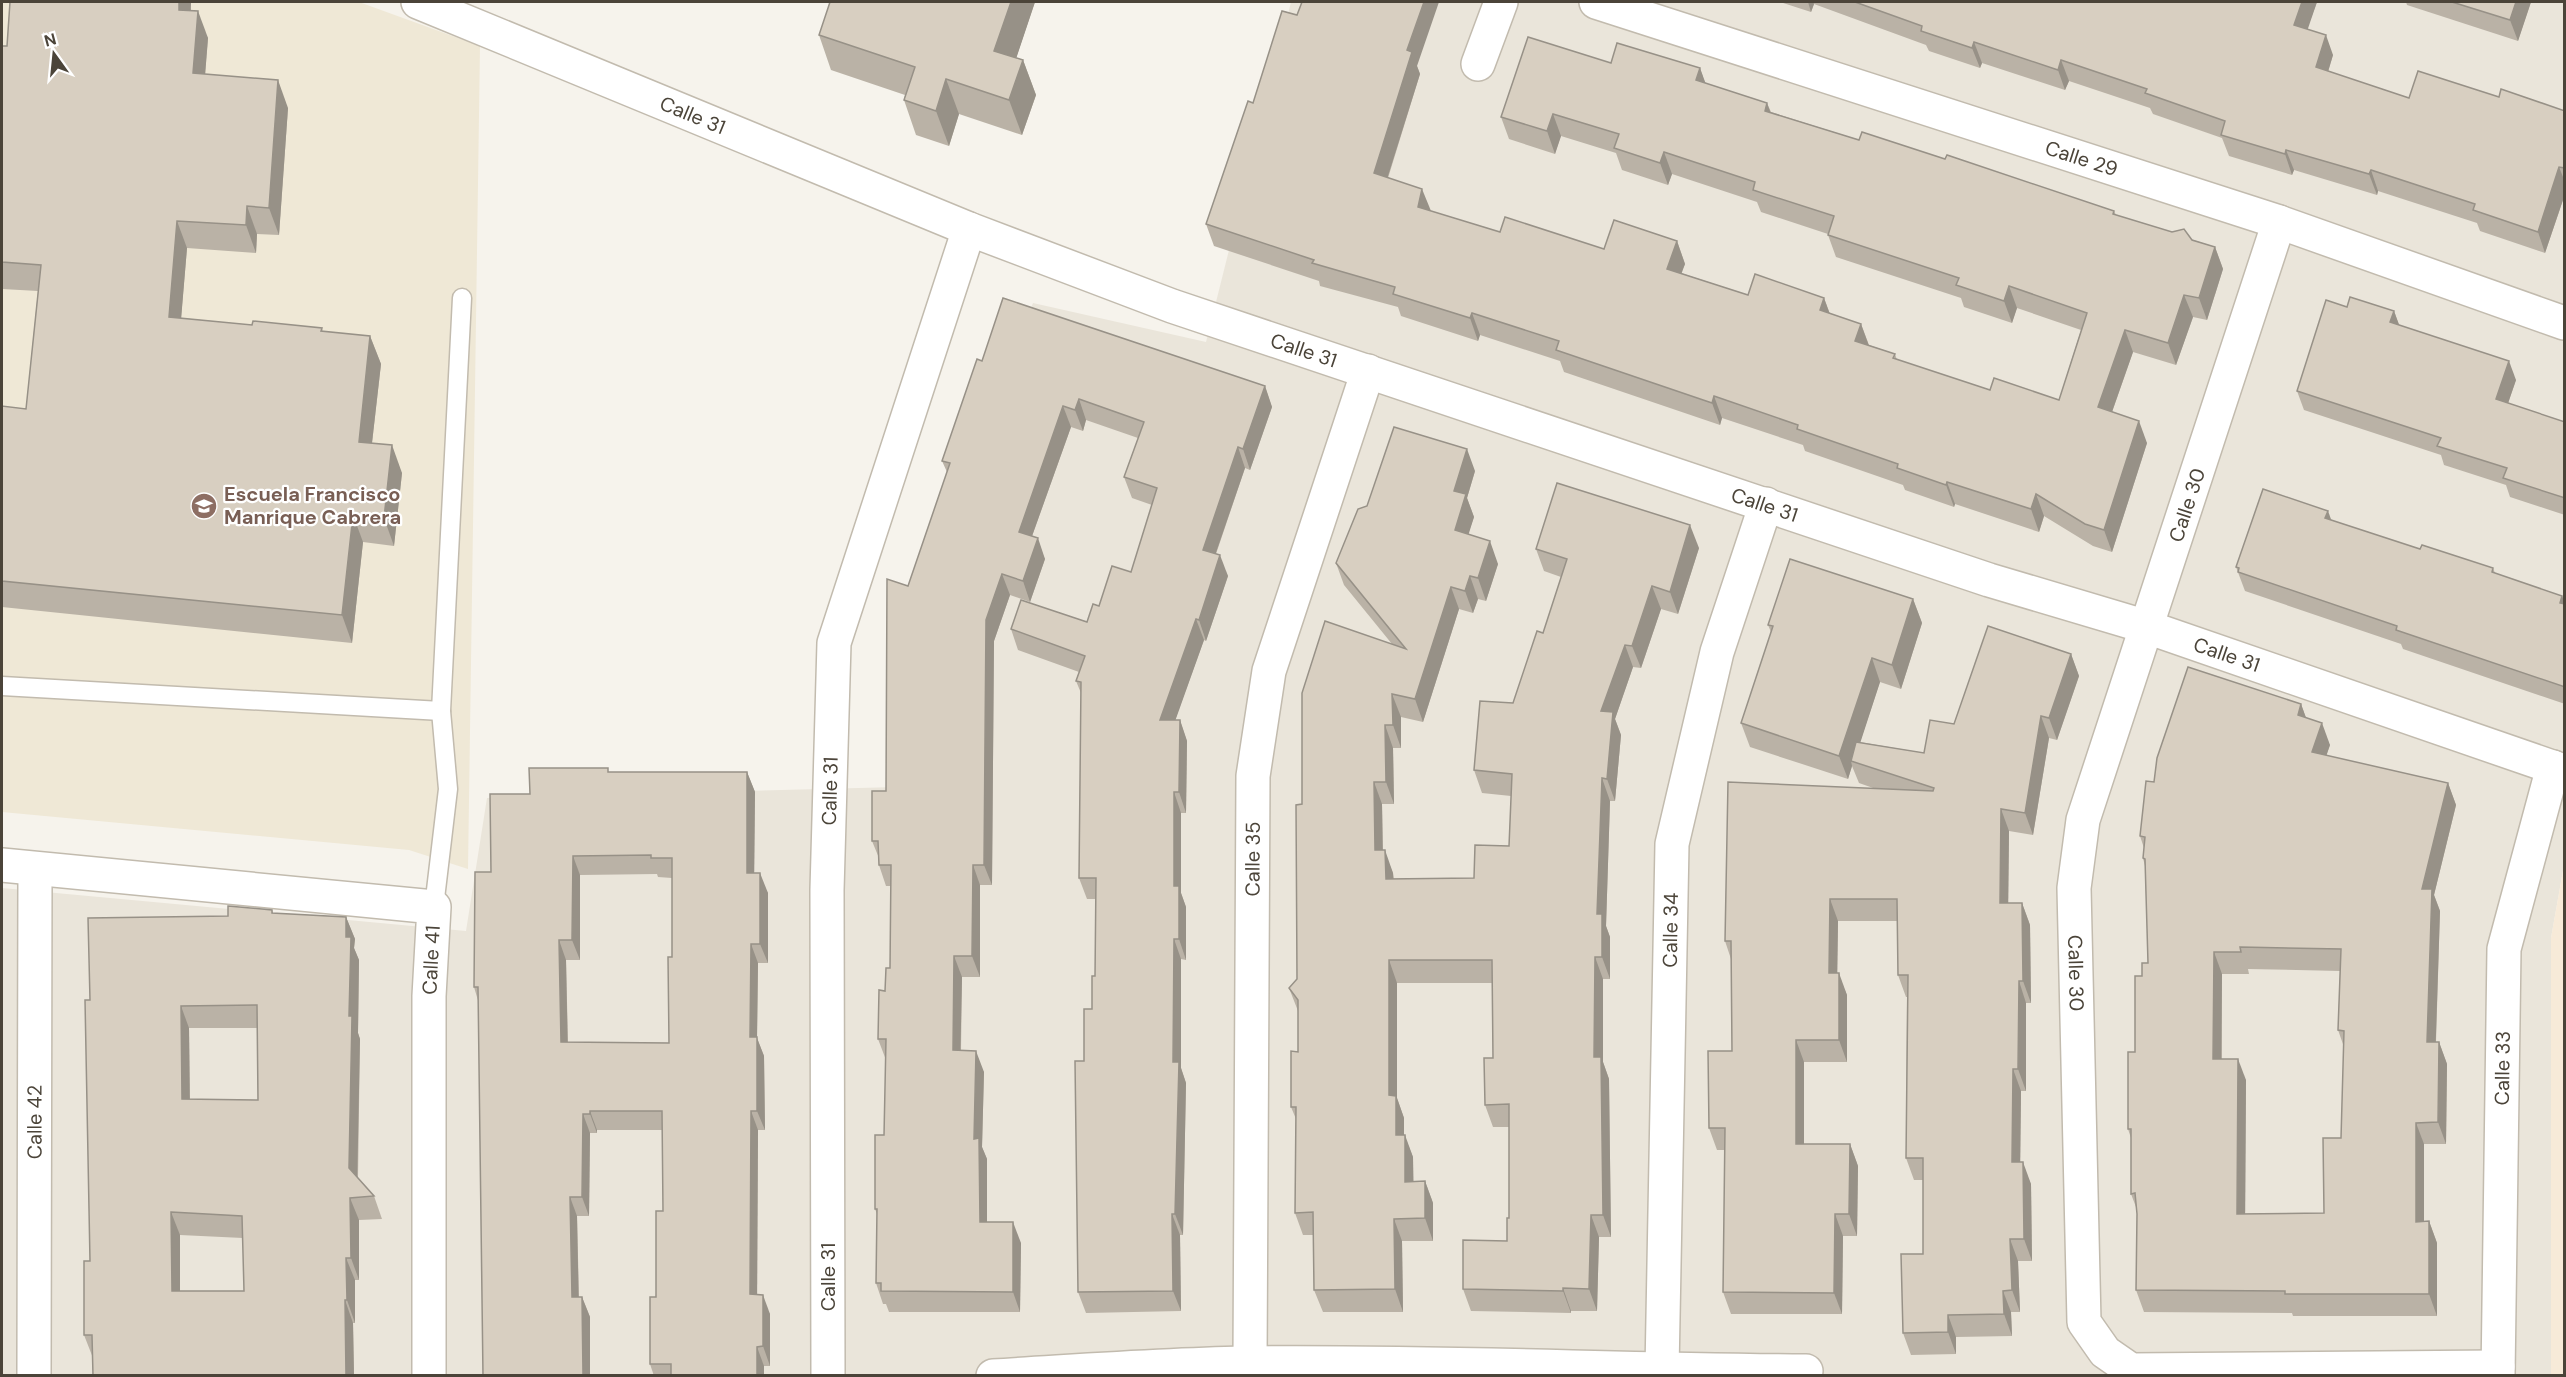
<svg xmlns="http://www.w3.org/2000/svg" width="2566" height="1377" viewBox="0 0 2566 1377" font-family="'DM Sans',sans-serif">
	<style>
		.residential { fill: #eae5da }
		.commercial { fill: #f7ead8 }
		.education { fill: #efe8d6 }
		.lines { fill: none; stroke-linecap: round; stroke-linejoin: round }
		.lane-casing { stroke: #c2bbae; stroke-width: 21 }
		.street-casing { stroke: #c2bbae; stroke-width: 36 }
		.lane { stroke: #fff; stroke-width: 18 }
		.street { stroke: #fff; stroke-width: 33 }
		.wall { fill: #bab2a6; fill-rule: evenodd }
		.shaded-wall { fill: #979187 }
		.building { fill: #d8cfc1; stroke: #979187; stroke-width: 1.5; fill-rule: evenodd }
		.labels { text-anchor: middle; stroke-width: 4.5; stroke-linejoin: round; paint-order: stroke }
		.street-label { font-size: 20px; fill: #4b4439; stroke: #fff }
		.education-label { font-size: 20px; font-weight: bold; fill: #785e54; stroke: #fff; text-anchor: start }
	</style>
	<rect width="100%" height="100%" fill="#f6f3ec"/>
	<path class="residential" d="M 1291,2 L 2564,2 L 2564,865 L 2551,938 L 2551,1375 L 2,1375 L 2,888 L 466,931 L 487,798 L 897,787 L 904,618 L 1033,303 L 1206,342 Z"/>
	<path class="commercial" d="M 2564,865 L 2564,1375 L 2551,1376 L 2551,938 Z"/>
	<path class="education" d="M 2,2 L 359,2 L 480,46 L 468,869 L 409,850 L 2,812 Z"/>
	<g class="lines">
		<defs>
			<g id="lane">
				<path d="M 2,686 L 441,711"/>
				<path d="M 434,907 L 448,789 L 441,711 L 462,298"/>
			</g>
			<g id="street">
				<path id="s1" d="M 418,2 L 969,229 L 1172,306 L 1989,580 L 2147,627 L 2564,771"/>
				<path id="s2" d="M 1596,2 L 2279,222 L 2564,323"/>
				<path d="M 1478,64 L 1501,2"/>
				<path id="s3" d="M 2279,222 L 2083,820 L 2074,888 L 2084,1322 L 2105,1352 L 2131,1370 L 2498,1367"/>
				<path d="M 2,865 L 434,907 L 429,996 L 429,1376"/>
				<path id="s4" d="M 1250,1363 L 1253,776 L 1269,671 L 1368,371"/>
				<path id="s5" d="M 1662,1370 L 1672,844 L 1717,652 L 1766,504"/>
				<path id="s6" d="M 34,1376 L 35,869"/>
				<path id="s7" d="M 828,1376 L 827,890 L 834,643 L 969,229"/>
				<path d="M 993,1376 C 1079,1371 1165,1364 1252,1363 C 1437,1361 1621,1370 1806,1371"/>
				<path id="s8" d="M 2498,1376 L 2504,949 L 2553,767"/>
			</g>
		</defs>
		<use href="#lane" class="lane-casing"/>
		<use href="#street" class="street-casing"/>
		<use href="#lane" class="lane"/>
		<use href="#street" class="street"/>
	</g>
	<g class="wall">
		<path d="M 10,2 L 191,2 L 191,10 L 208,38 L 205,74 L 288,108 L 279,235 L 257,234 L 256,253 L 187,248 L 181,318 L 252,325 L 322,328 L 323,332 L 370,336 L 381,364 L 372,443 L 402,473 L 394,546 L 363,542 L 352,643 L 2,607 L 2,406 L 26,409 L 38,291 L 2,289 L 2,46 L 7,46 Z"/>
		<path d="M 830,2 L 1035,2 L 1016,58 L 1023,60 L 1036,95 L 1022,135 L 959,114 L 949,146 L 916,135 L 904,100 L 905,95 L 831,70 L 819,35 Z"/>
		<path d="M 1780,2 L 2317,2 L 2307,29 L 2333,55 L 2328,72 L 2409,98 L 2499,97 L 2565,111 L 2565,194 L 2545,253 L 2480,231 L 2477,223 L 2378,191 L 2377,195 L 2294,170 L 2292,175 L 2229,156 L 2222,138 L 2153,114 L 2150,108 L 2069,81 L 2065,90 L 1982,63 L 1980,68 L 1929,51 L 1926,45 L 1814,4 L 1811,12 Z"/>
		<path d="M 2406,2 L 2531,2 L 2518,41 L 2407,5 Z"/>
		<path d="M 1611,63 L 1700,68 L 1705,83 L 1767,103 L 1771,112 L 1859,140 L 1945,159 L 2114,211 L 2116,215 L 2215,247 L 2223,269 L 2207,320 L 2193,317 L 2176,365 L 2133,352 L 2112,412 L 2147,443 L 2112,552 L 2093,546 L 2044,516 L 2039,532 L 1955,504 L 1954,507 L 1905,490 L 1903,485 L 1805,451 L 1803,445 L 1722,418 L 1720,425 L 1564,372 L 1560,361 L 1480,335 L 1478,341 L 1401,316 L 1398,307 L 1320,286 L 1319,281 L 1214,246 L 1206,224 L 1253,103 L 1417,66 L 1420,74 L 1388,178 L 1431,211 L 1500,232 L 1604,249 L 1677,241 L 1685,264 L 1681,273 L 1748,295 L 1824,298 L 1830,314 L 1861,324 L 1869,345 L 1895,354 L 1897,360 L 1990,390 L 2059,400 L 2081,330 L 2017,308 L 2012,323 L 1964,307 L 1961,298 L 1836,257 L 1828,235 L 1828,234 L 1761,212 L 1757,202 L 1672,174 L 1668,185 L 1622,170 L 1616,153 L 1561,136 L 1555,154 L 1509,139 L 1501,117 Z"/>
		<path d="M 2394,311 L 2399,325 L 2516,380 L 2508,403 L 2565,422 L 2565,515 L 2510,497 L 2506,485 L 2444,465 L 2441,455 L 2304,410 L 2297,391 Z"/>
		<path d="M 982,361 L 1265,386 L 1272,407 L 1250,470 L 1245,468 L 1216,554 L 1228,576 L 1206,641 L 1204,640 L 1175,720 L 1180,720 L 1187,741 L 1186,813 L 1181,813 L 1181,893 L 1186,907 L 1186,960 L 1181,959 L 1181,1068 L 1186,1083 L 1183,1235 L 1180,1235 L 1181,1311 L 1086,1313 L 1078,1292 L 1084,1061 L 1092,1009 L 1095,976 L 1096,899 L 1087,899 L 1079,878 L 1081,693 L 1076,681 L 1079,672 L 1018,650 L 1011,629 L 1087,622 L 1099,606 L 1131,572 L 1152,505 L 1132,498 L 1124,477 L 1138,438 L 1086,420 L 1083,431 L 1071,427 L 1032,536 L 1045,559 L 1030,602 L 1010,595 L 994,641 L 992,885 L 980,885 L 980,977 L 962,977 L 961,1051 L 984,1072 L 982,1147 L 987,1159 L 987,1222 L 1021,1243 L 1020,1312 L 889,1312 L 886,1304 L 883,1304 L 876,1283 L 877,1214 L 875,1209 L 884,1135 L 886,1060 L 878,1039 L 885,991 L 890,968 L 891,886 L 886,886 L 879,865 L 879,858 L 872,841 L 886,791 L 947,472 L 942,461 Z"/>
		<path d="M 1475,471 L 1467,498 L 1474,517 L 1468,534 L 1498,564 L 1486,601 L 1478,599 L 1473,613 L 1459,609 L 1423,722 L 1401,717 L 1401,748 L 1393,748 L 1394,804 L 1382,804 L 1383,850 L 1393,873 L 1394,879 L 1474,878 L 1509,846 L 1511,796 L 1482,793 L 1474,770 L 1513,703 L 1543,633 L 1561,577 L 1544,571 L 1536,549 L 1699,548 L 1678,614 L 1661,609 L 1641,668 L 1633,667 L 1615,719 L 1621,735 L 1615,801 L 1610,801 L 1606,926 L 1610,937 L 1610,979 L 1603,979 L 1603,1062 L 1609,1079 L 1611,1237 L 1599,1237 L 1597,1311 L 1571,1311 L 1571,1313 L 1471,1311 L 1463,1289 L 1507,1241 L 1509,1218 L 1509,1127 L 1493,1127 L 1485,1105 L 1493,1058 L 1492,983 L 1397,983 L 1397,1098 L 1404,1118 L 1404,1135 L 1413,1157 L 1413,1181 L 1425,1181 L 1433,1203 L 1433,1241 L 1402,1241 L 1403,1312 L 1323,1312 L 1314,1290 L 1314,1235 L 1303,1235 L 1295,1213 L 1296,1119 L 1291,1107 L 1298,1052 L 1298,1011 L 1289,988 L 1297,979 L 1302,804 L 1392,644 L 1344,585 L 1336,563 Z"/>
		<path d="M 2331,520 L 2420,549 L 2493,568 L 2495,573 L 2562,596 L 2565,603 L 2565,704 L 2403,649 L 2401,644 L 2245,591 L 2236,567 Z"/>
		<path d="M 1913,599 L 1922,623 L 1901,689 L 1880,682 L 1860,742 L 1924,753 L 1954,724 L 2071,654 L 2079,676 L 2057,740 L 2049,738 L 2033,835 L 2009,831 L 2008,903 L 2022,903 L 2030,925 L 2031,1003 L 2026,1003 L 2026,1091 L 2021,1091 L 2020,1162 L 2031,1184 L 2032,1261 L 2018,1261 L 2020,1312 L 2011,1312 L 2012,1336 L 1956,1337 L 1956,1354 L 1911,1355 L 1903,1333 L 1923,1254 L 1923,1180 L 1914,1180 L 1906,1158 L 1907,997 L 1906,997 L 1898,975 L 1897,921 L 1838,921 L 1837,973 L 1847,995 L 1847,1062 L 1804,1062 L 1804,1144 L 1850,1144 L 1858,1166 L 1857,1236 L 1843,1236 L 1842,1314 L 1731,1314 L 1723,1292 L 1725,1150 L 1717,1150 L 1709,1128 L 1732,1051 L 1731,959 L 1725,941 L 1876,789 L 1859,783 L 1852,766 L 1848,779 L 1750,747 L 1741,723 L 1771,632 L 1768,625 Z"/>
		<path d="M 2301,704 L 2306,718 L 2330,745 L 2326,756 L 2448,783 L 2456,805 L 2434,895 L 2440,911 L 2436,1042 L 2439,1042 L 2447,1064 L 2446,1144 L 2424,1144 L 2424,1222 L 2429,1221 L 2437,1243 L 2437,1316 L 2293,1316 L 2292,1313 L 2144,1312 L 2136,1290 L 2137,1214 L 2136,1207 L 2131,1194 L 2131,1138 L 2128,1129 L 2142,976 L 2148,963 L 2145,866 L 2143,858 L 2144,848 L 2140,836 ZM 2248,969 L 2340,971 L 2338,1030 L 2344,1047 L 2341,1138 L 2324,1213 L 2245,1214 L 2246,1080 L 2222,1059 L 2222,974 L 2249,974 Z"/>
		<path d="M 610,772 L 747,772 L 755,792 L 754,873 L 768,893 L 768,963 L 758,963 L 757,1038 L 764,1056 L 765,1130 L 758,1130 L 757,1295 L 770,1314 L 770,1366 L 764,1366 L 764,1376 L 654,1376 L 650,1364 L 663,1211 L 663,1130 L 597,1130 L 597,1133 L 590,1133 L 589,1216 L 577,1216 L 579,1297 L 582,1297 L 590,1317 L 590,1376 L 474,987 L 530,794 ZM 657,874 L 658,877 L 672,878 L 672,957 L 669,1043 L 568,1042 L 566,960 L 580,960 L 580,875 Z"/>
		<path d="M 272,910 L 273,913 L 346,917 L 355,939 L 354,948 L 359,960 L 358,1033 L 360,1039 L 358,1178 L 374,1196 L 382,1219 L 359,1220 L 359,1280 L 355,1280 L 355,1323 L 353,1323 L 354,1376 L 93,1376 L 93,1358 L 84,1335 L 90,1261 L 90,1000 L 228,916 ZM 189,1028 L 257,1028 L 258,1100 L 190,1099 ZM 180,1235 L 243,1238 L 244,1291 L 180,1291 Z"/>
	</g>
	<g class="shaded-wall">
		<path d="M 179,2 L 191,2 L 189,37 L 179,10 Z"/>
		<path d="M 1011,2 L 1035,2 L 1007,86 L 994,51 Z"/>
		<path d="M 1424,2 L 1439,2 L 1417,66 L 1420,74 L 1382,195 L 1374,173 L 1407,50 Z"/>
		<path d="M 1808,2 L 1813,2 L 1814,4 L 1811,12 Z"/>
		<path d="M 2302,2 L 2317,2 L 2302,46 L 2294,25 Z"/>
		<path d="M 2516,2 L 2531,2 L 2518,41 L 2510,20 Z"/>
		<path d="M 198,11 L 208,38 L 203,101 L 193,73 Z"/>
		<path d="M 2326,35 L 2333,55 L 2323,88 L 2316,67 Z"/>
		<path d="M 1974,42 L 1982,63 L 1980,68 L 1972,48 Z"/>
		<path d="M 1023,60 L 1036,95 L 1022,135 L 1009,100 Z"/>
		<path d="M 2061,60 L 2069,81 L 2065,90 L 2058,70 Z"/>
		<path d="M 1700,68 L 1708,90 L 1696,80 Z"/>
		<path d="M 946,79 L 959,114 L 949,146 L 936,111 Z"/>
		<path d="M 278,80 L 288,108 L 279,235 L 269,208 Z"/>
		<path d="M 1767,103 L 1775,125 L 1765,111 Z"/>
		<path d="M 1553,114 L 1561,136 L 1555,154 L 1547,131 Z"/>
		<path d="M 2286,150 L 2294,170 L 2292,175 L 2285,154 Z"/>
		<path d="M 1664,152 L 1672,174 L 1668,185 L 1660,163 Z"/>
		<path d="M 2559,167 L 2565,182 L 2565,194 L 2545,253 L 2538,232 Z"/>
		<path d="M 2371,170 L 2378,191 L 2377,195 L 2369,174 Z"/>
		<path d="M 1422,189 L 1431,211 L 1418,207 Z"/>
		<path d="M 247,206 L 257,234 L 256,253 L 246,225 Z"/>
		<path d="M 177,221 L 187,248 L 179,344 L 169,317 Z"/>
		<path d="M 1677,241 L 1685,264 L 1675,291 L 1667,269 Z"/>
		<path d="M 2215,247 L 2223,269 L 2207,320 L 2199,298 Z"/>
		<path d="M 2009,286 L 2017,308 L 2012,323 L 2004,301 Z"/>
		<path d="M 2184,295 L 2193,317 L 2176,365 L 2168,343 Z"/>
		<path d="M 1824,298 L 1832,320 L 1820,310 Z"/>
		<path d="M 2394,311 L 2401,330 L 2390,322 Z"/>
		<path d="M 1472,313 L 1480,335 L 1478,341 L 1470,318 Z"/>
		<path d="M 1861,324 L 1869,346 L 1855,341 Z"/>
		<path d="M 2125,330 L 2133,352 L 2106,429 L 2098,407 Z"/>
		<path d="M 370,336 L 381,364 L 369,469 L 359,442 Z"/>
		<path d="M 2509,361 L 2516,380 L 2503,418 L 2496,399 Z"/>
		<path d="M 1265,386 L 1272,407 L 1250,470 L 1243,449 Z"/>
		<path d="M 1714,396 L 1722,418 L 1720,425 L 1712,403 Z"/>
		<path d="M 1079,399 L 1086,420 L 1083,431 L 1075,410 Z"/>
		<path d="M 1063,406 L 1071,427 L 1026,553 L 1019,532 Z"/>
		<path d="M 2139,421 L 2147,443 L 2112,552 L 2104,530 Z"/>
		<path d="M 392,445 L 402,473 L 394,546 L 384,518 Z"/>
		<path d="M 1238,447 L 1245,468 L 1210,570 L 1203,550 Z"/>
		<path d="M 1467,449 L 1475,471 L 1467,498 L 1474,517 L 1463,552 L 1455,530 L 1454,491 Z"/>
		<path d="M 1947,482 L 1955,504 L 1954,507 L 1946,485 Z"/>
		<path d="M 2036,494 L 2044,516 L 2039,532 L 2031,509 Z"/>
		<path d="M 2328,511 L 2335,530 L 2325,518 Z"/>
		<path d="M 353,515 L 363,542 L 352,643 L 342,615 Z"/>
		<path d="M 1690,525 L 1699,548 L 1678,614 L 1670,592 Z"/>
		<path d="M 1038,538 L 1045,559 L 1030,602 L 1023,581 Z"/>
		<path d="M 1490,541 L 1498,564 L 1486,601 L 1478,578 Z"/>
		<path d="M 1220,555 L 1228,576 L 1206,641 L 1199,620 Z"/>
		<path d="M 1002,574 L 1010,595 L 994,641 L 992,885 L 984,865 L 986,620 Z"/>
		<path d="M 1470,576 L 1478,599 L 1473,613 L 1465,591 Z"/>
		<path d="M 1652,586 L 1661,609 L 1641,668 L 1632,646 Z"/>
		<path d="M 1451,587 L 1459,609 L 1423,722 L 1415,699 Z"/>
		<path d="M 2562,596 L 2565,603 L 2565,616 L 2560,603 Z"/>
		<path d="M 1913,599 L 1922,623 L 1901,689 L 1892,665 Z"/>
		<path d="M 1196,619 L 1204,640 L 1168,741 L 1160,720 Z"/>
		<path d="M 1625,645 L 1633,667 L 1615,719 L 1621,735 L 1615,801 L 1607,779 L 1601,711 Z"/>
		<path d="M 2071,654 L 2079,676 L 2057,740 L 2049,718 Z"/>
		<path d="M 1872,658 L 1880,682 L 1854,762 L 1851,761 L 1852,766 L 1848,779 L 1839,756 Z"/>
		<path d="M 1392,694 L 1401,717 L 1401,748 L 1393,725 Z"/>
		<path d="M 2301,704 L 2309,726 L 2298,715 Z"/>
		<path d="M 2041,716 L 2049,738 L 2033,835 L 2025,813 Z"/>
		<path d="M 1180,720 L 1187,741 L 1186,813 L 1179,792 Z"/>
		<path d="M 2322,723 L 2330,745 L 2320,774 L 2312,752 Z"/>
		<path d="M 1385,725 L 1393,748 L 1394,804 L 1386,782 Z"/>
		<path d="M 747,772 L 755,792 L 754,893 L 747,873 Z"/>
		<path d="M 1602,778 L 1610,801 L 1606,926 L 1610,937 L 1610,979 L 1602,957 L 1597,914 Z"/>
		<path d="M 1374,782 L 1382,804 L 1383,872 L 1375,850 Z"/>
		<path d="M 2448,783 L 2456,805 L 2434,895 L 2440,911 L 2435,1064 L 2427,1042 L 2422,889 Z"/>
		<path d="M 1174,792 L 1181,813 L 1181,893 L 1186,907 L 1186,960 L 1179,939 L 1174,886 Z"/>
		<path d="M 2001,809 L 2009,831 L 2008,925 L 2000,903 Z"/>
		<path d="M 1385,850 L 1393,873 L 1394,901 L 1386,879 Z"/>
		<path d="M 573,856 L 580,875 L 580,960 L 572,940 Z"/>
		<path d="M 973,865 L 980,885 L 980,977 L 972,956 Z"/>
		<path d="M 760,873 L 768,893 L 768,963 L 760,944 Z"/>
		<path d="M 1830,899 L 1838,921 L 1837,995 L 1829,973 Z"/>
		<path d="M 2022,903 L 2030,925 L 2031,1003 L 2023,981 Z"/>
		<path d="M 346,917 L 355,939 L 354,948 L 359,960 L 358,1033 L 360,1039 L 357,1190 L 349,1168 L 349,1016 L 346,937 Z"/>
		<path d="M 1174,939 L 1181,959 L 1181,1068 L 1186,1083 L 1183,1235 L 1175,1214 L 1173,1062 Z"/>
		<path d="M 559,940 L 566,960 L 568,1061 L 561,1042 Z"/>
		<path d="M 751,944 L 758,963 L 757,1038 L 764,1056 L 765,1130 L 757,1111 L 750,1037 Z"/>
		<path d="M 2214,952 L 2222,974 L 2221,1081 L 2213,1059 Z"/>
		<path d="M 954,956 L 962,977 L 960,1071 L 953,1050 Z"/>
		<path d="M 1595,957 L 1603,979 L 1603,1062 L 1609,1079 L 1611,1237 L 1603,1215 L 1594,1057 Z"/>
		<path d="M 1389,960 L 1397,983 L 1397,1098 L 1404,1118 L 1404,1157 L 1396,1135 L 1389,1095 Z"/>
		<path d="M 1839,973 L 1847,995 L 1847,1062 L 1839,1040 Z"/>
		<path d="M 2019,981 L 2026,1003 L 2026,1091 L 2018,1069 Z"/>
		<path d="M 181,1006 L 189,1028 L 190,1122 L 182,1099 Z"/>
		<path d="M 1796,1040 L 1804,1062 L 1804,1166 L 1796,1144 Z"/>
		<path d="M 2439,1042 L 2447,1064 L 2446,1144 L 2438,1122 Z"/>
		<path d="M 976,1051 L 984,1072 L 982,1147 L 987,1159 L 987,1243 L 980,1222 L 974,1139 Z"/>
		<path d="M 2238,1059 L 2246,1080 L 2245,1236 L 2237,1214 Z"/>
		<path d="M 2013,1069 L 2021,1091 L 2020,1184 L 2012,1162 Z"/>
		<path d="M 590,1111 L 597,1130 L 597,1133 L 590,1114 Z"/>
		<path d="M 751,1111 L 758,1130 L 757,1314 L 750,1294 Z"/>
		<path d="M 583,1114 L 590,1133 L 589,1216 L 582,1197 Z"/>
		<path d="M 2416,1123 L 2424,1144 L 2424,1243 L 2416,1222 Z"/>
		<path d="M 1405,1135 L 1413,1157 L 1414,1204 L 1405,1182 Z"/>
		<path d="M 1850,1144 L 1858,1166 L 1857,1236 L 1849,1214 Z"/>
		<path d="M 2023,1162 L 2031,1184 L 2032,1261 L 2024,1239 Z"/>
		<path d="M 1425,1181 L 1433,1203 L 1433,1241 L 1425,1218 Z"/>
		<path d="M 570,1197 L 577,1216 L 579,1317 L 572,1297 Z"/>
		<path d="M 350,1198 L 359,1220 L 359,1280 L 351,1258 Z"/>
		<path d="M 171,1212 L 180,1235 L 180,1313 L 172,1291 Z"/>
		<path d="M 1172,1214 L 1180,1235 L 1181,1311 L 1173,1291 Z"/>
		<path d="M 1835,1214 L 1843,1236 L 1842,1314 L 1834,1293 Z"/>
		<path d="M 1591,1215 L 1599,1237 L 1597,1311 L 1589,1289 Z"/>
		<path d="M 1394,1219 L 1402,1241 L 1403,1312 L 1395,1289 Z"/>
		<path d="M 2429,1221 L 2437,1243 L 2437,1316 L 2429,1294 Z"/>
		<path d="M 1013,1222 L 1021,1243 L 1020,1312 L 1013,1292 Z"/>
		<path d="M 2010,1239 L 2018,1261 L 2020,1312 L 2012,1290 Z"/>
		<path d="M 346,1258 L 355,1280 L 355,1323 L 347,1300 Z"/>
		<path d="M 1563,1288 L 1571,1311 L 1571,1313 L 1563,1291 Z"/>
		<path d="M 2003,1291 L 2011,1312 L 2012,1336 L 2004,1314 Z"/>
		<path d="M 763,1295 L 770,1314 L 770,1366 L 763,1346 Z"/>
		<path d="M 582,1297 L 590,1317 L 590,1376 L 583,1376 Z"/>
		<path d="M 345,1300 L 353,1323 L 354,1376 L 346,1376 Z"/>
		<path d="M 1948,1315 L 1956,1337 L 1956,1354 L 1948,1332 Z"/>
		<path d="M 757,1347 L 764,1366 L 764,1376 L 757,1376 Z"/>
	</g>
	<g class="building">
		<path d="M 10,2 L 179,2 L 179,10 L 198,11 L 193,73 L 278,80 L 269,208 L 247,206 L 246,225 L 177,221 L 169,317 L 252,325 L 253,321 L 322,328 L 321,331 L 370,336 L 359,442 L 392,445 L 384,518 L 353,515 L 342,615 L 2,581 L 2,406 L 26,409 L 41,265 L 2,262 L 2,46 L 7,46 Z"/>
		<path d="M 830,2 L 1011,2 L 994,51 L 1023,60 L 1009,100 L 946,79 L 936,111 L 904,100 L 915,67 L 819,35 Z"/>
		<path d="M 1302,2 L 1424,2 L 1407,50 L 1412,52 L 1374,173 L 1422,189 L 1418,207 L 1500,232 L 1505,217 L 1604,249 L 1614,220 L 1677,241 L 1667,269 L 1748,295 L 1755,274 L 1824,298 L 1820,310 L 1861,324 L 1855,341 L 1895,354 L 1893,358 L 1990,390 L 1994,378 L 2059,400 L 2087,313 L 2009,286 L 2004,301 L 1956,285 L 1959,278 L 1828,235 L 1834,216 L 1753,190 L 1755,182 L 1664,152 L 1660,163 L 1614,148 L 1619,134 L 1553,114 L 1547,131 L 1501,117 L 1528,37 L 1611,63 L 1617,43 L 1700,68 L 1696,80 L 1767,103 L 1765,111 L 1859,140 L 1862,132 L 1945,159 L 1947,155 L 2114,211 L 2113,214 L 2172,232 L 2184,229 L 2192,240 L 2215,247 L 2199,298 L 2184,295 L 2168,343 L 2125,330 L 2098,407 L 2139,421 L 2104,530 L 2085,524 L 2036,494 L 2031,509 L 1947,482 L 1946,485 L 1897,468 L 1898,464 L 1797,429 L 1798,425 L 1714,396 L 1712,403 L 1556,350 L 1559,341 L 1472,313 L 1470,318 L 1393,294 L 1395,287 L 1312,263 L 1314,260 L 1206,224 L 1248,101 L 1253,103 L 1282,11 L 1297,15 Z"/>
		<path d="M 1855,2 L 2302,2 L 2294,25 L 2326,35 L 2316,67 L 2409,98 L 2418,71 L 2499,97 L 2501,89 L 2565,111 L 2565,168 L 2559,167 L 2538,232 L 2473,210 L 2475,204 L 2371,170 L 2369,174 L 2286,150 L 2285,154 L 2221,135 L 2225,121 L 2145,93 L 2147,89 L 2061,60 L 2058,70 L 1974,42 L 1972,48 L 1921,31 L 1922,26 Z"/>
		<path d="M 2452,2 L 2516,2 L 2510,20 Z"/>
		<path d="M 2350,297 L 2394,311 L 2390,322 L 2509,361 L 2496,399 L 2565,422 L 2565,498 L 2503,478 L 2507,468 L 2437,446 L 2441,438 L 2297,391 L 2326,300 L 2347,307 Z"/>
		<path d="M 1003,298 L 1265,386 L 1243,449 L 1238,447 L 1203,550 L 1220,555 L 1199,620 L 1196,619 L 1160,720 L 1180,720 L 1179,792 L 1174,792 L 1174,886 L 1179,886 L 1179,939 L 1174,939 L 1173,1062 L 1179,1062 L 1175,1214 L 1172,1214 L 1173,1291 L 1078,1292 L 1075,1061 L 1084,1061 L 1084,1009 L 1092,1009 L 1092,976 L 1095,976 L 1096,878 L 1079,878 L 1081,682 L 1076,681 L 1085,656 L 1011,629 L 1021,600 L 1087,622 L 1093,604 L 1099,606 L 1112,566 L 1131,572 L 1157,488 L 1124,477 L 1144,422 L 1079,399 L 1075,410 L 1063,406 L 1019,532 L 1038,538 L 1023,581 L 1002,574 L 986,620 L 984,865 L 973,865 L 972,956 L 954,956 L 953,1050 L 976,1051 L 974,1139 L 979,1138 L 980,1222 L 1013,1222 L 1013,1292 L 881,1291 L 881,1283 L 876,1283 L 877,1209 L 875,1209 L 875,1135 L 884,1135 L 886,1039 L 878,1039 L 879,990 L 885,991 L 886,968 L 890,968 L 891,865 L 879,865 L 878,841 L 872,841 L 872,791 L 886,791 L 887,579 L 908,586 L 950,463 L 942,461 L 977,359 L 982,361 Z"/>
		<path d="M 1394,427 L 1467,449 L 1454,491 L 1466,494 L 1455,530 L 1490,541 L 1478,578 L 1470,576 L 1465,591 L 1451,587 L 1415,699 L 1392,694 L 1393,725 L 1385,725 L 1386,782 L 1374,782 L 1375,850 L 1385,850 L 1386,879 L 1474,878 L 1475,845 L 1509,846 L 1512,774 L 1474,770 L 1480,701 L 1513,703 L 1537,631 L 1543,633 L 1567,559 L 1536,549 L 1557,483 L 1690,525 L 1670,592 L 1652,586 L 1632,646 L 1625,645 L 1601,711 L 1613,712 L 1607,779 L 1602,778 L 1597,914 L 1602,914 L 1602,957 L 1595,957 L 1594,1057 L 1601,1057 L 1603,1215 L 1591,1215 L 1589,1289 L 1563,1288 L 1563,1291 L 1463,1289 L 1463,1240 L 1507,1241 L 1507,1218 L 1509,1218 L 1509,1104 L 1485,1105 L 1484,1058 L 1493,1058 L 1492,960 L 1389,960 L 1389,1095 L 1396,1096 L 1396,1135 L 1405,1135 L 1405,1182 L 1425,1181 L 1425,1218 L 1394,1219 L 1395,1289 L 1314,1290 L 1313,1212 L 1295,1213 L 1296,1107 L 1291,1107 L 1291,1051 L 1298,1052 L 1298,1000 L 1289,988 L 1297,979 L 1296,805 L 1302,804 L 1302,693 L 1325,621 L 1406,649 L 1336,563 L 1358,509 L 1367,506 Z"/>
		<path d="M 2263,489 L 2328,511 L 2325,518 L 2420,549 L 2422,545 L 2493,568 L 2492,572 L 2562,596 L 2560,603 L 2565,604 L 2565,687 L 2396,630 L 2397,626 L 2238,572 L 2239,568 L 2236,567 Z"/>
		<path d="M 1790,559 L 1913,599 L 1892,665 L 1872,658 L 1839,756 L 1741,723 L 1773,626 L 1768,625 Z"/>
		<path d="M 1988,626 L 2071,654 L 2049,718 L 2041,716 L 2025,813 L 2001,809 L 2000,903 L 2022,903 L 2023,981 L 2019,981 L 2018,1069 L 2013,1069 L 2012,1162 L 2023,1162 L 2024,1239 L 2010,1239 L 2012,1290 L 2003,1291 L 2004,1314 L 1948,1315 L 1948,1332 L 1903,1333 L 1901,1254 L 1923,1254 L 1923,1158 L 1906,1158 L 1908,975 L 1898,975 L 1897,899 L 1830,899 L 1829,973 L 1839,973 L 1839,1040 L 1796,1040 L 1796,1144 L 1850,1144 L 1849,1214 L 1835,1214 L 1834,1293 L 1723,1292 L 1725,1128 L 1709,1128 L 1708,1051 L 1732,1051 L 1731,941 L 1725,941 L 1728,782 L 1933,791 L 1934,788 L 1851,761 L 1856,742 L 1924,753 L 1930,720 L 1954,724 Z"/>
		<path d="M 2188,667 L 2301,704 L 2298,715 L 2322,723 L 2312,752 L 2448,783 L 2422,889 L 2432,889 L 2427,1042 L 2439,1042 L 2438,1122 L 2416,1123 L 2416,1222 L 2429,1221 L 2429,1294 L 2285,1294 L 2285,1291 L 2136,1290 L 2137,1214 L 2135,1193 L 2131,1194 L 2131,1129 L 2128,1129 L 2128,1052 L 2135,1052 L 2135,976 L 2142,976 L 2142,963 L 2148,963 L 2145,859 L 2143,858 L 2145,837 L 2140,836 L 2146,781 L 2154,782 L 2157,758 ZM 2240,947 L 2341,949 L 2338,1030 L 2344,1031 L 2341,1138 L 2323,1138 L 2324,1213 L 2237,1214 L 2238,1059 L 2213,1059 L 2214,952 L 2241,952 Z"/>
		<path d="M 529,768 L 608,768 L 608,772 L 747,772 L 747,873 L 760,873 L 760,944 L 751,944 L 750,1037 L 757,1037 L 757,1111 L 751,1111 L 750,1294 L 763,1295 L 763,1346 L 757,1347 L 757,1376 L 671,1376 L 671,1364 L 650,1364 L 650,1297 L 656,1297 L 656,1211 L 663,1211 L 662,1111 L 590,1111 L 590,1114 L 583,1114 L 582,1197 L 570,1197 L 572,1297 L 582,1297 L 583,1376 L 483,1376 L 478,987 L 474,987 L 475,872 L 491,872 L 490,794 L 530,794 ZM 651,855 L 651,858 L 672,858 L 672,957 L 668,957 L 669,1043 L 561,1042 L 559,940 L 572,940 L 573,856 Z"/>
		<path d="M 228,906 L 272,910 L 272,913 L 346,917 L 346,937 L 351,937 L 349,1016 L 352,1016 L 349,1168 L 374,1196 L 350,1198 L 351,1258 L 346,1258 L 347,1300 L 345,1300 L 346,1376 L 93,1376 L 92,1335 L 84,1335 L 84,1261 L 90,1261 L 85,1000 L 90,1000 L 88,918 L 228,916 ZM 257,1005 L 258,1100 L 182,1099 L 181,1006 ZM 171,1212 L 242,1216 L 244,1291 L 172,1291 Z"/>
	</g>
	<defs>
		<symbol id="school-disc" viewBox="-11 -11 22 22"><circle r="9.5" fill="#8d6e63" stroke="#fff"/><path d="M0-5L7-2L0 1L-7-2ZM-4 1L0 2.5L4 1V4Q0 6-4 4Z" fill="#fff"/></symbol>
	</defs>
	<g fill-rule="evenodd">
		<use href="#school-disc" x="189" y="491" width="30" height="30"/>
	</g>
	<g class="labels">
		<g class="street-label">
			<text dy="7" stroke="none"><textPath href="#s1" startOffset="297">Calle 31</textPath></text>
			<text dy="7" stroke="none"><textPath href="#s2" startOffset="510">Calle 29</textPath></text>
			<text dy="7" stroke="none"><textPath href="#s1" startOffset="952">Calle 31</textPath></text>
			<text dy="7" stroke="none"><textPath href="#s1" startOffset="1438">Calle 31</textPath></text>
			<text transform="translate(2187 505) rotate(-72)" y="7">Calle 30</text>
			<text dy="7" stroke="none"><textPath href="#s1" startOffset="1924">Calle 31</textPath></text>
			<text dy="7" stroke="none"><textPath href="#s7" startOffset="585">Calle 31</textPath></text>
			<text dy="7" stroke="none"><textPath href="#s4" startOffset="504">Calle 35</textPath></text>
			<text dy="7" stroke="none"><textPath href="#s5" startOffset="440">Calle 34</textPath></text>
			<text transform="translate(431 960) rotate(-87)" y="7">Calle 41</text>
			<text dy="7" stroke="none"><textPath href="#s3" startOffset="783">Calle 30</textPath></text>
			<text dy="7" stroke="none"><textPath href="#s8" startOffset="308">Calle 33</textPath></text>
			<text dy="7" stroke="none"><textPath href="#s6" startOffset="254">Calle 42</textPath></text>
			<text transform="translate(828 1277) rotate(-90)" y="7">Calle 31</text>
		</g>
		<g class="education-label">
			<text x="224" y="501">Escuela Francisco<tspan x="224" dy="23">Manrique Cabrera</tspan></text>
		</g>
	</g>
	<rect width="2566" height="1377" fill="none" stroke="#4b4439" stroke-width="6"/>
	<g transform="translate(54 54) rotate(345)" stroke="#ffffff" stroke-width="4.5" paint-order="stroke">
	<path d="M0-4.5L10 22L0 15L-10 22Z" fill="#4b4439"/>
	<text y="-9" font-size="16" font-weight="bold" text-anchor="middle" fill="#4b4439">N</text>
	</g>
</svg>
